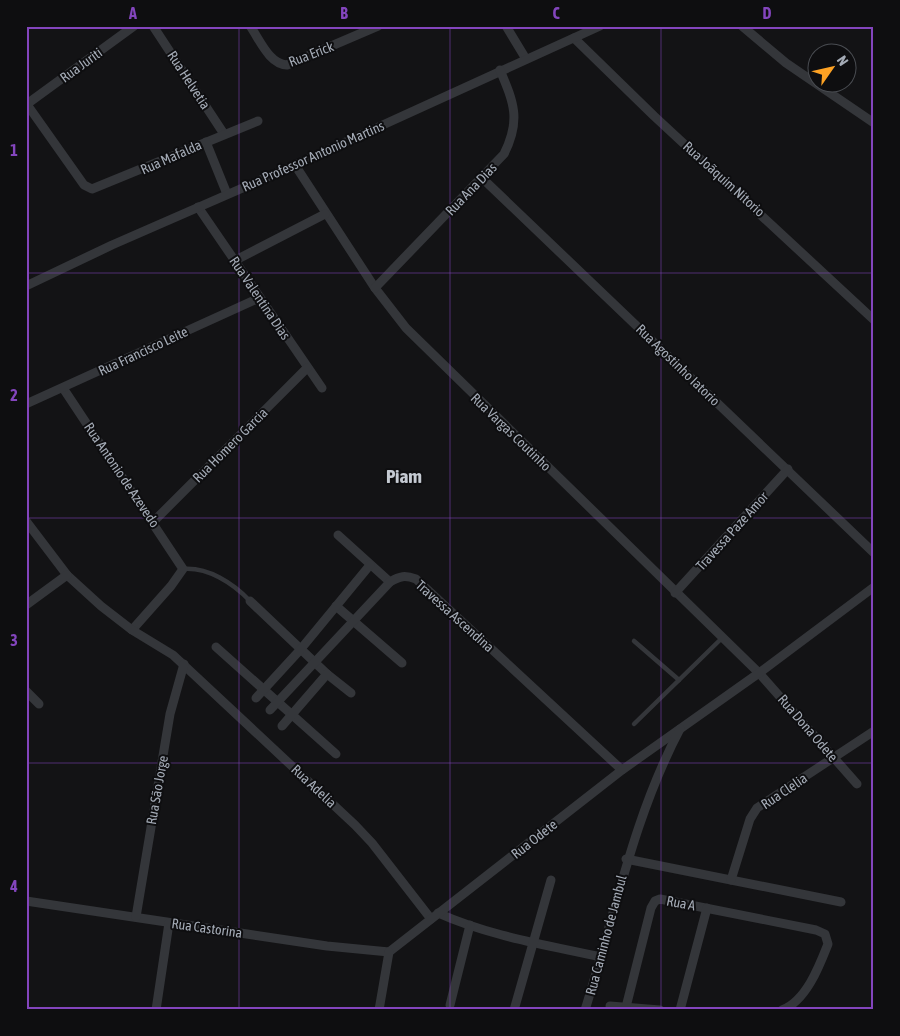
<svg xmlns="http://www.w3.org/2000/svg" width="900" height="1036" viewBox="0 0 900 1036" font-family="'Asap Condensed',sans-serif">
	<style>
		.lines { fill: none; stroke-linecap: round; stroke-linejoin: round }
		.service { stroke: #34363a; stroke-width: 4.5 }
		.minor { stroke: #34363a; stroke-width: 9 }
		.grid { fill: none; stroke: #8345bd; stroke-width: 1; stroke-opacity: 0.55 }
		.labels { text-anchor: middle; stroke-width: 4; stroke-linejoin: round; paint-order: stroke }
		.street-label { font-size: 14px; fill: #a4abb6; stroke: #0e0e10 }
		.district-label { font-size: 19px; font-weight: bold; fill: #c5cad2; stroke: #0e0e10 }
		.neatline { fill: none; stroke: #8345bd; stroke-width: 2 }
		.grid-label { font-size: 16px; text-anchor: middle; font-weight: bold; fill: #8345bd }
	</style>
	<rect width="100%" height="100%" fill="#131315"/>
	<g class="lines">
		<g class="service">
			<path d="M 183,569 C 208,567 233,583 250,601"/>
			<path d="M 634,641 L 679,680"/>
			<path d="M 634,724 L 722,638"/>
		</g>
		<g class="minor">
			<path d="M 153,26 L 224,134"/>
			<path d="M 250,26 C 260,40 269,64 287,65 L 378,26"/>
			<path d="M 506,26 L 526,59"/>
			<path d="M 742,26 L 786,63 L 874,123"/>
			<path d="M 574,38 L 654,116 L 874,320"/>
			<path d="M 26,103 L 84,185 L 92,189 L 258,121"/>
			<path d="M 27,104 L 134,26"/>
			<path d="M 206,142 L 227,194"/>
			<path d="M 295,165 L 375,288 L 406,328 L 759,673 L 857,784"/>
			<path d="M 482,178 L 874,553"/>
			<path d="M 198,207 L 322,388"/>
			<path d="M 234,261 L 325,214"/>
			<path d="M 26,286 L 112,245 L 295,165 L 600,26"/>
			<path d="M 375,288 L 504,154 C 521,120 514,103 500,70"/>
			<path d="M 63,388 L 183,569 L 171,586 L 132,630"/>
			<path d="M 26,404 L 259,298"/>
			<path d="M 26,521 L 67,575 L 101,606 L 132,630 L 173,655 L 355,825 L 372,843 L 431,919"/>
			<path d="M 153,522 L 307,368"/>
			<path d="M 338,535 L 390,582"/>
			<path d="M 675,593 L 788,469"/>
			<path d="M 250,601 L 327,674 L 351,693"/>
			<path d="M 26,605 L 67,575"/>
			<path d="M 336,606 L 402,663"/>
			<path d="M 216,647 L 336,754"/>
			<path d="M 26,691 L 39,704"/>
			<path d="M 256,698 L 300,650 L 370,565"/>
			<path d="M 270,710 L 390,582 C 400,576 405,575 416,579 L 622,770"/>
			<path d="M 282,726 L 327,674"/>
			<path d="M 626,859 L 841,902"/>
			<path d="M 731,880 L 750,819 L 757,808 L 874,731"/>
			<path d="M 26,901 L 327,946 L 389,952"/>
			<path d="M 438,913 C 489,936 547,945 601,957"/>
			<path d="M 136,917 L 170,714 L 184,664"/>
			<path d="M 389,952 L 622,770 L 759,673 L 874,587"/>
			<path d="M 450,1005 L 470,925"/>
			<path d="M 610,1006 L 660,1010"/>
			<path d="M 626,1007 L 651,908 L 655,901 L 660,899 L 816,930 L 825,934 L 828,944 C 819,967 806,1001 782,1010"/>
			<path d="M 156,1010 L 169,923"/>
			<path d="M 379,1010 L 389,952"/>
			<path d="M 514,1010 L 551,880"/>
			<path d="M 585,1010 C 615,914 633,818 680,729"/>
			<path d="M 680,1010 L 707,908"/>
		</g>
	</g>
	<path class="grid" d="M 239,26 L 239,1010M 450,26 L 450,1010M 661,26 L 661,1010M 26,273 L 874,273M 26,518 L 874,518M 26,763 L 874,763"/>
	<g class="labels">
		<g class="street-label">
			<text transform="translate(311 54) rotate(-21)" y="5">Rua Erick</text>
			<text transform="translate(81 65) rotate(-36)" y="5">Rua Juriti</text>
			<text transform="translate(189 80) rotate(57)" y="5">Rua Helvetia</text>
			<text transform="translate(313 156) rotate(-24)" y="5">Rua Professor Antonio Martins</text>
			<text transform="translate(171 157) rotate(-24)" y="5">Rua Mafalda</text>
			<text transform="translate(724 179) rotate(42)" y="5">Rua Joãquim Nitorio</text>
			<text transform="translate(471 189) rotate(-46)" y="5">Rua Ana Dias</text>
			<text transform="translate(260 298) rotate(56)" y="5">Rua Valentina Dias</text>
			<text transform="translate(143 351) rotate(-25)" y="5">Rua Francisco Leite</text>
			<text transform="translate(678 365) rotate(44)" y="5">Rua Agostinho Iatorio</text>
			<text transform="translate(511 432) rotate(44)" y="5">Rua Vargas Coutinho</text>
			<text transform="translate(230 445) rotate(-45)" y="5">Rua Homero Garcia</text>
			<text transform="translate(122 475) rotate(56)" y="5">Rua Antonio de Azevedo</text>
			<text transform="translate(732 531) rotate(-48)" y="5">Travessa Paze Amor</text>
			<text transform="translate(455 616) rotate(42)" y="5">Travessa Ascendina</text>
			<text transform="translate(808 728) rotate(49)" y="5">Rua Dona Odete</text>
			<text transform="translate(314 786) rotate(43)" y="5">Rua Adelia</text>
			<text transform="translate(157 790) rotate(-80)" y="5">Rua São Jorge</text>
			<text transform="translate(784 791) rotate(-34)" y="5">Rua Clelia</text>
			<text transform="translate(534 839) rotate(-38)" y="5">Rua Odete</text>
			<text transform="translate(681 903) rotate(11)" y="5">Rua A</text>
			<text transform="translate(207 928) rotate(8)" y="5">Rua Castorina</text>
			<text transform="translate(606 935) rotate(-75)" y="5">Rua Caminho de Jambul</text>
		</g>
		<g class="district-label">
			<text x="404" y="483">Piam</text>
		</g>
	</g>
	<rect width="900" height="1036" fill="none" stroke="#0e0e10" stroke-width="55"/>
	<g transform="translate(832 68) rotate(56)"><circle r="24" fill="#0e0e10" stroke="#4a4d52"/>
	<path d="M0-4L9 19L0 12L-9 19Z" fill="#fda224"/>
	<text y="-8" font-size="14" font-weight="bold" text-anchor="middle" fill="#a4abb6">N</text>
	</g>
	<rect x="28" y="28" width="844" height="980" class="neatline"/>
	<g class="grid-label">
		<text x="133" y="19">A</text>
		<text x="344" y="19">B</text>
		<text x="556" y="19">C</text>
		<text x="767" y="19">D</text>
		<text x="14" y="156">1</text>
		<text x="14" y="401">2</text>
		<text x="14" y="646">3</text>
		<text x="14" y="892">4</text>
	</g>
</svg>
